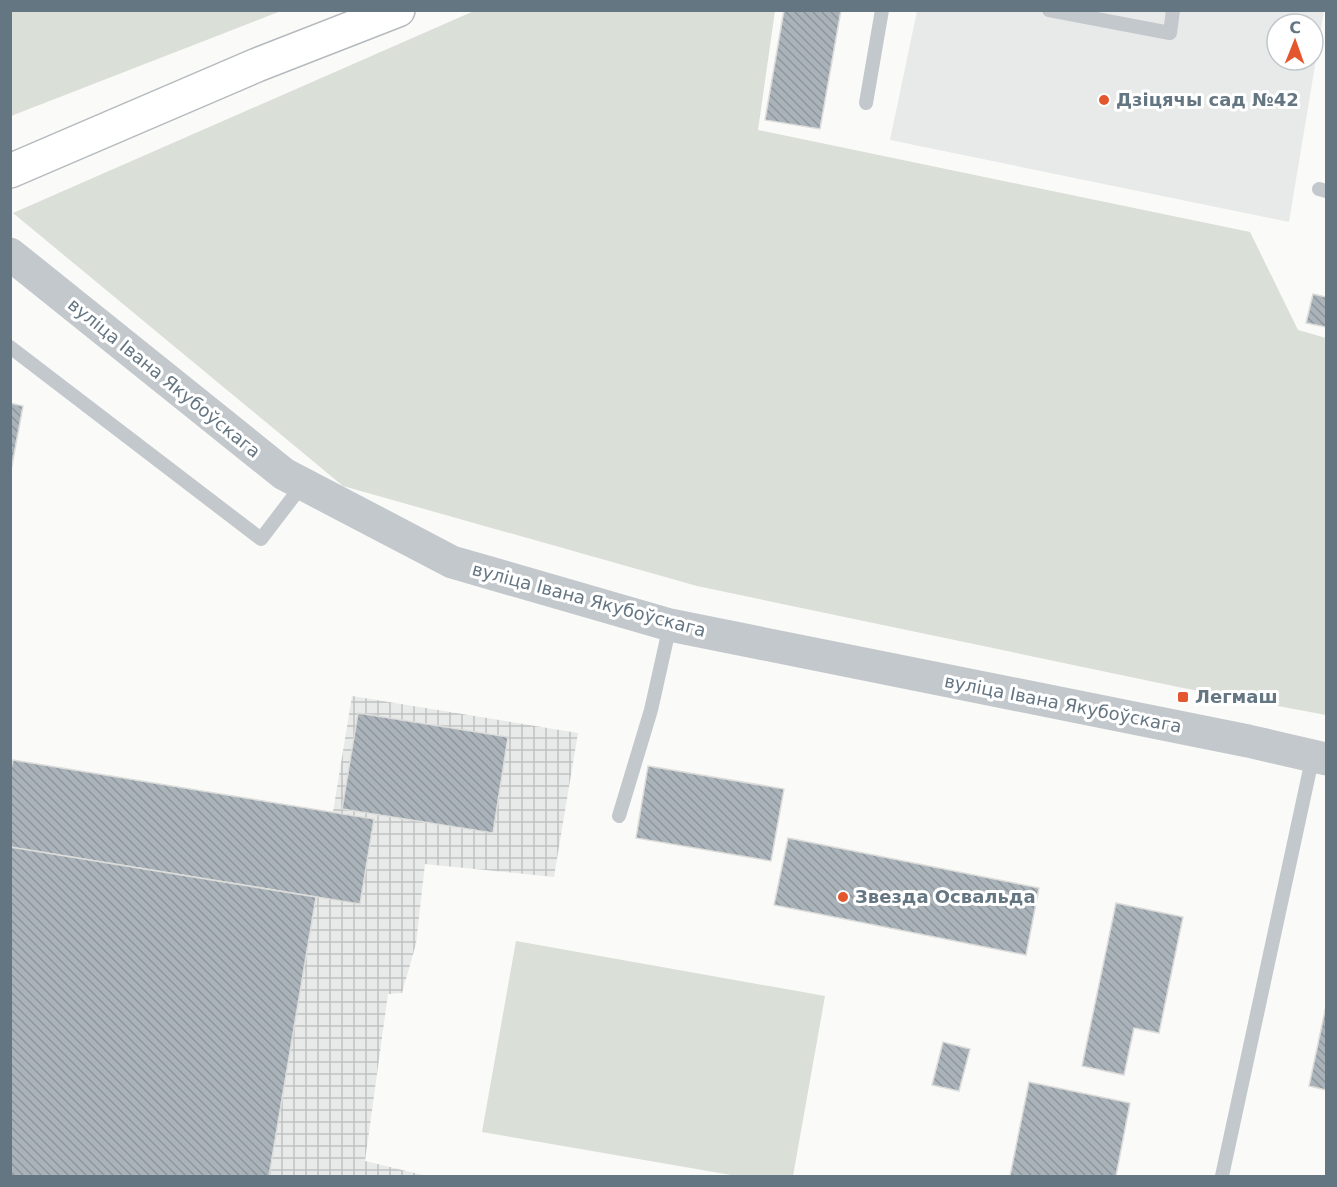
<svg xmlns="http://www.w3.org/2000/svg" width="1337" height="1187" viewBox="0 0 1337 1187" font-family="'DejaVu Sans',sans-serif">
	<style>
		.built { fill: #e8e9e9; fill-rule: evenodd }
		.industrial { fill: url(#industrial-grid) }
		.green { fill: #dadfd7 }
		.building { fill: url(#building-back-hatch); stroke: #dcdcda; stroke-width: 1.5 }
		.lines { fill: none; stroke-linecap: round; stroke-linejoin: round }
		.primary-casing { stroke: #b5babe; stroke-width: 36 }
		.service { stroke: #c3c8cc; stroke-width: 14 }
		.tertiary { stroke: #c3c8cc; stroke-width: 33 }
		.primary { stroke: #fff; stroke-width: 33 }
		.poi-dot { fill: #e4572e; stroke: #fff; stroke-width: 2 }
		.labels { text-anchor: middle; stroke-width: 6; stroke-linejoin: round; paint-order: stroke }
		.poi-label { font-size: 18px; font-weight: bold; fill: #657683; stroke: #fff; text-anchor: start }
		.street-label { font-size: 18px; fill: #657683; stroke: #fff }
	</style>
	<defs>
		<pattern id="industrial-grid" width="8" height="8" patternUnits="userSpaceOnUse" patternTransform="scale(1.5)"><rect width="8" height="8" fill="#e8e9e9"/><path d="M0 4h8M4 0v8" fill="none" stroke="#c0c1c2"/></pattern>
		<pattern id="building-back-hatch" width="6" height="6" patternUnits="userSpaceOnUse" patternTransform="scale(1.5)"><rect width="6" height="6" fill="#aab3b9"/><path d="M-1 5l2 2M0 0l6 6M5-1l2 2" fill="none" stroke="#8e969c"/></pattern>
	</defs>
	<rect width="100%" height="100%" fill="#fafaf8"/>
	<path class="built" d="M 917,11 L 1324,11 L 1289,222 L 890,140 ZM 1277,24 L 1313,24 L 1313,60 L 1277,60 Z"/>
	<path class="industrial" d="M 352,696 L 578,733 L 554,877 L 425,864 L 416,944 L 402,993 L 388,994 L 365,1161 L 427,1176 L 11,1176 L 10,765 L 13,760 L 333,812 Z"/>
	<g class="green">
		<path d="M 11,10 L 281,10 L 281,11 L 11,116 Z"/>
		<path d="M 474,11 L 775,11 L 758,130 L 1250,232 L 1298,330 L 1326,338 L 1326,715 L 1183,688 L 697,586 L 343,486 L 13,213 Z"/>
		<path d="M 516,941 L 825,996 L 793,1176 L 737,1176 L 482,1132 Z"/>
	</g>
	<g class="building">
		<path d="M 784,10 L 841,10 L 820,129 L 765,120 Z"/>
		<path d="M 1313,294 L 1326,297 L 1326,327 L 1306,323 Z"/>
		<path d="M 10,403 L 23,406 L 10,476 Z"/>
		<path d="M 358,713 L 508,737 L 493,833 L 342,809 Z"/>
		<path d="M 13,760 L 374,819 L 360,904 L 10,847 L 10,773 Z"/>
		<path d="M 648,766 L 784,789 L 771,861 L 636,838 Z"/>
		<path d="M 788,838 L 1039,888 L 1026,955 L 774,905 Z"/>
		<path d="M 10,847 L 316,897 L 269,1176 L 10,1176 Z"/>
		<path d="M 1116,903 L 1183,917 L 1159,1033 L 1134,1028 L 1124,1075 L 1082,1066 Z"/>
		<path d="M 1326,1006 L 1326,1090 L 1309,1086 Z"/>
		<path d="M 943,1042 L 970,1049 L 959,1091 L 932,1085 Z"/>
		<path d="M 1029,1082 L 1130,1103 L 1116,1176 L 1010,1176 Z"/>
	</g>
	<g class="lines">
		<defs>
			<path id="primary" d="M 10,171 L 257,65 L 398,10"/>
		</defs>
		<use href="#primary" class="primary-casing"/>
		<g class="service">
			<path d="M 1049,10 L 1170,33 L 1173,10"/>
			<path d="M 866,103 L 882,10"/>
			<path d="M 1319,189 L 1326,191"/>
			<path d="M 10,347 L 261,539 L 303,484"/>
			<path d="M 619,816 L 651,710 L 670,625"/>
			<path d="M 1222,1176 L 1313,755"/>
		</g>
		<path class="tertiary" d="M 10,254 L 284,474 L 452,562 L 670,625 L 1248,741 L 1326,759"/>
		<use href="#primary" class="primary"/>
	</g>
	<g class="poi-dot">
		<circle cx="1104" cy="100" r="6"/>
		<rect x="1177" y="691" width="12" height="12" rx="3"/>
		<circle cx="843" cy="897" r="6"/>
	</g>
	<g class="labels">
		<g class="poi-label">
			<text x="1116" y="106">Дзіцячы сад №42</text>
			<text x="1195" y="703">Легмаш</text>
			<text x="855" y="903">Звезда Освальда</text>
		</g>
		<g class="street-label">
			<text transform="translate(164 378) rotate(39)" y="6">вуліца Івана Якубоўскага</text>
			<text transform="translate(589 600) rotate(15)" y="6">вуліца Івана Якубоўскага</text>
			<text transform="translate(1063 704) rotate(11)" y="6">вуліца Івана Якубоўскага</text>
		</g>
	</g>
	<rect width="1337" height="1187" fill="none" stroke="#657683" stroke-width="24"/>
	<g transform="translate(1295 42) rotate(1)"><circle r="28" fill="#ffffff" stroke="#c1c8cd" stroke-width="1.5"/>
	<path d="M0-4.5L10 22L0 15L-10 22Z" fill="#e4572e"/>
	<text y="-9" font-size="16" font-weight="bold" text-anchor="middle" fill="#657683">С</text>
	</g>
</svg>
